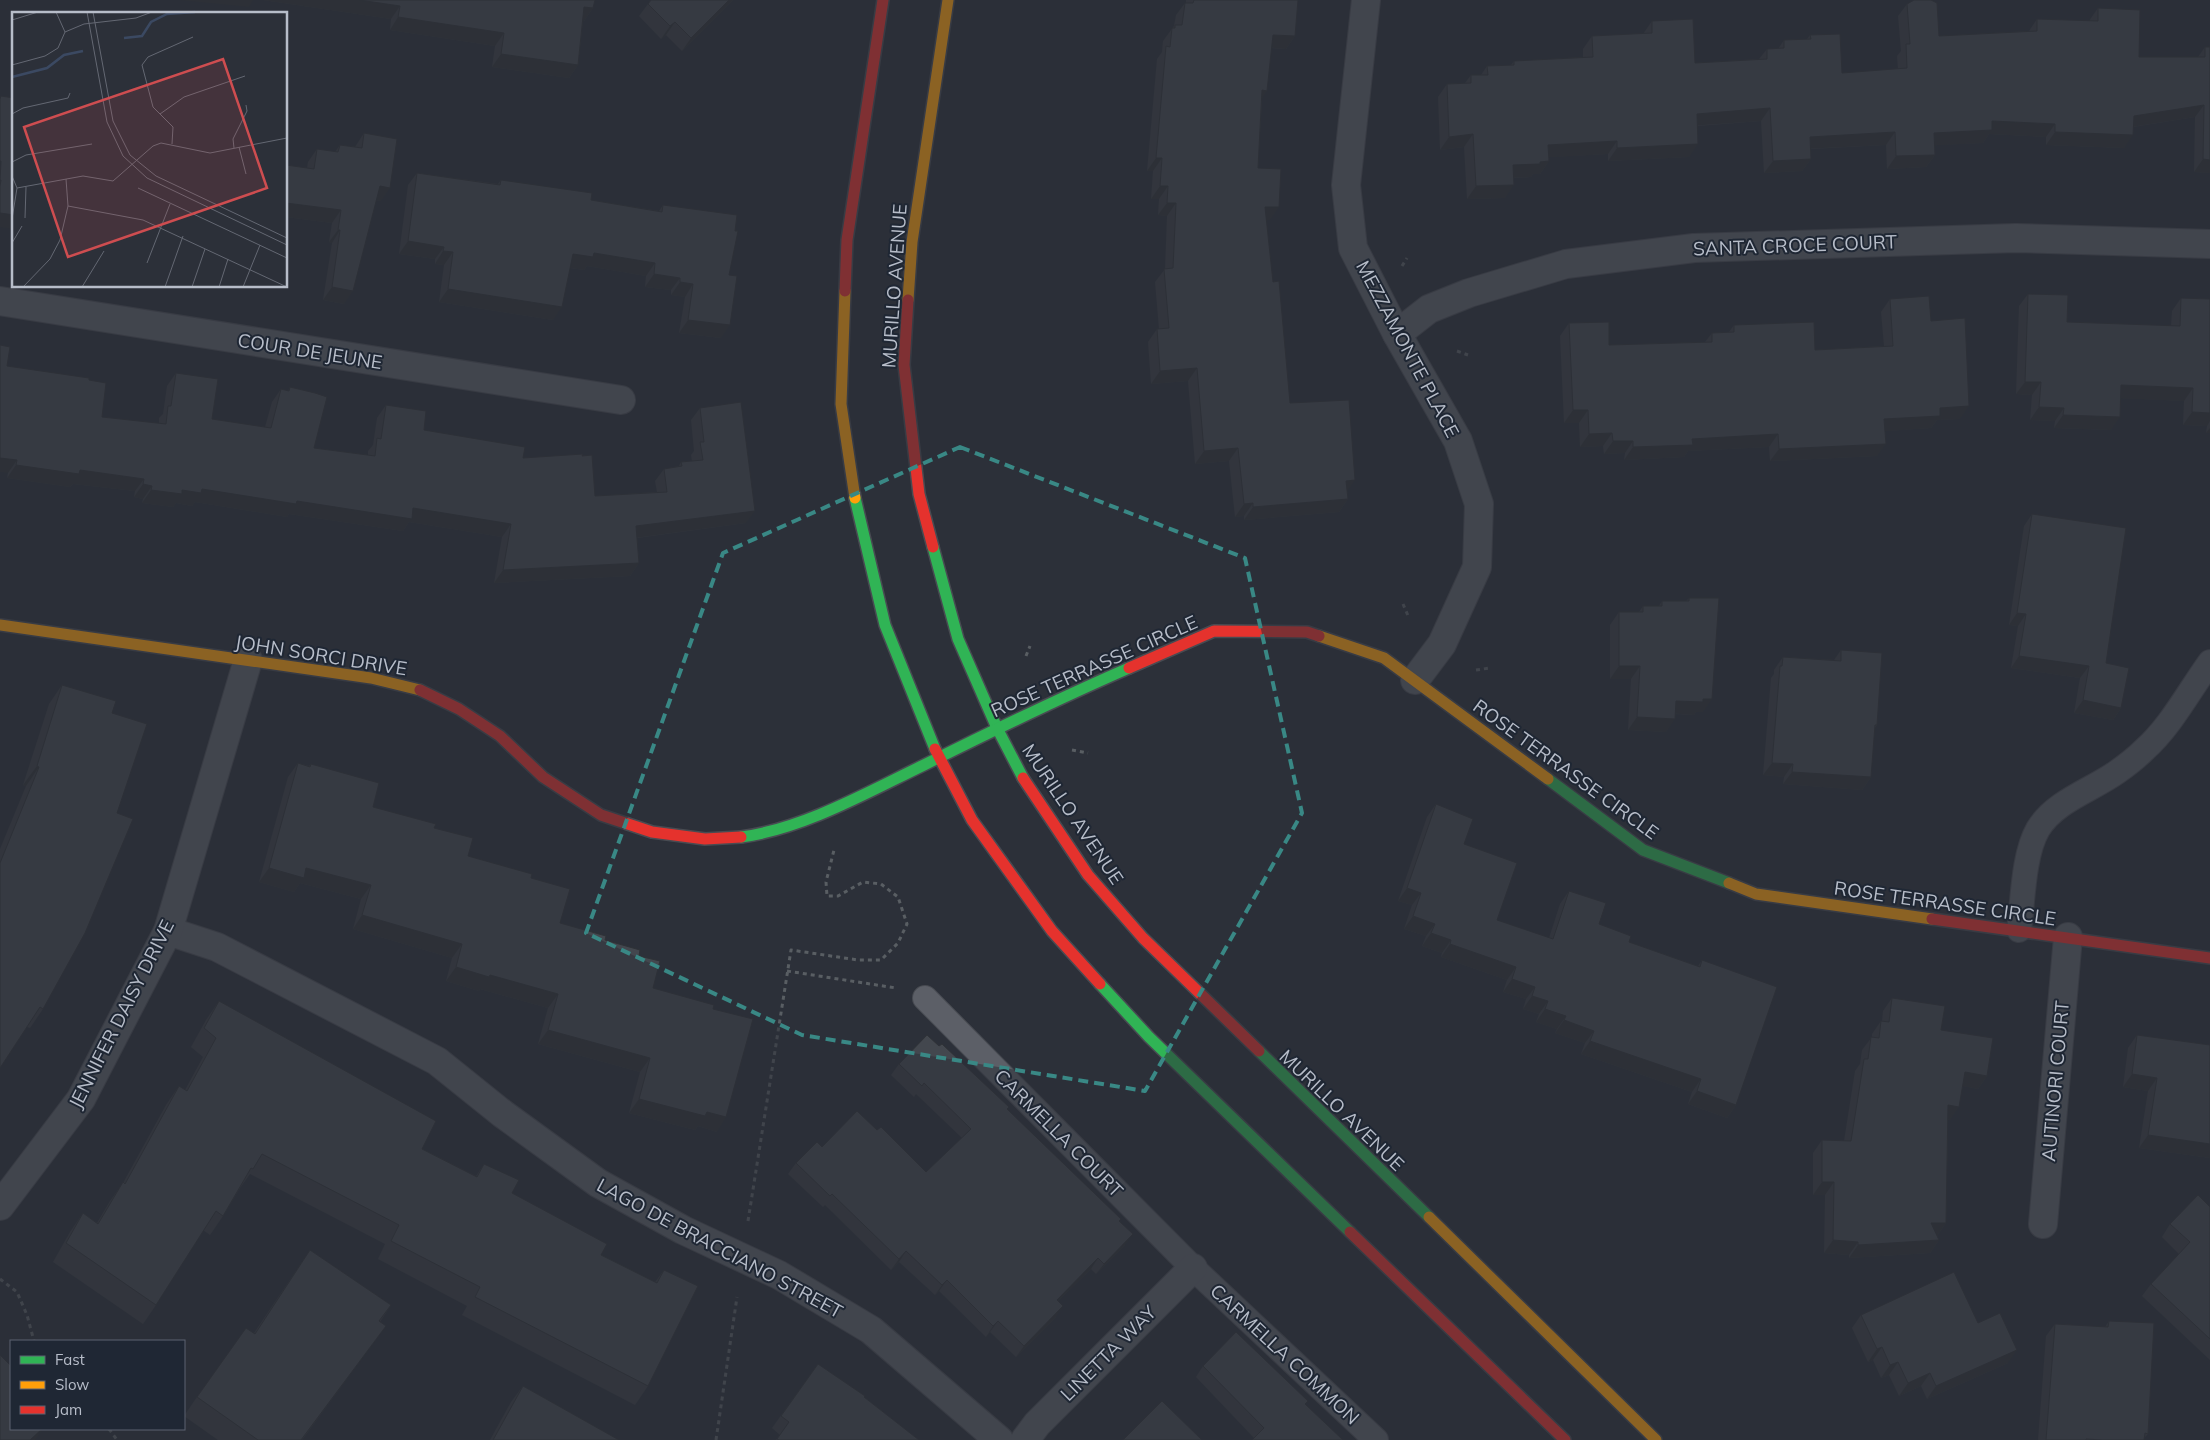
<svg xmlns="http://www.w3.org/2000/svg" width="2210" height="1440" viewBox="0 0 2210 1440" font-family="Mulish,sans-serif">
	<style>
		.lines { fill: none; stroke-linecap: round; stroke-linejoin: round }
		.lane-casing { stroke: #484b52; stroke-width: 26 }
		.street-casing { stroke: #484b52; stroke-width: 30 }
		.fast-casing { stroke: #484b52; stroke-width: 14 }
		.slow-casing { stroke: #484b52; stroke-width: 14 }
		.jam-casing { stroke: #484b52; stroke-width: 14 }
		.path { stroke: #595e63; stroke-width: 3; stroke-dasharray: 4 4; stroke-linecap: butt }
		.lane { stroke: #5c5f67; stroke-width: 24 }
		.street { stroke: #5c5f67; stroke-width: 28 }
		.fast { stroke: #30b455; stroke-width: 11 }
		.slow { stroke: #ff9f0a; stroke-width: 11 }
		.jam { stroke: #e5322d; stroke-width: 11 }
		.wall { fill: #3a3d43 }
		.shaded-wall { fill: #2f3237 }
		.building { fill: #43474e; stroke: #2f3237 }
		.marked { fill: none; stroke: #398885; stroke-width: 4; stroke-dasharray: 10 6; stroke-linejoin: round }
		.labels { text-anchor: middle; stroke-width: 4; stroke-linejoin: round; paint-order: stroke }
		.street-label { font-size: 19px; fill: #b7bdc9; stroke: #1f2734 }
		.inset-river { fill: none; stroke: #3b4962; stroke-width: 2.5 }
		.inset-road { fill: none; stroke: #646873; stroke-width: 1 }
		.view { fill: #ce4d50; fill-opacity: 0.15; stroke: #ce4d50; stroke-width: 2.5 }
		.inset-edge { fill: none; stroke: #b7bdc9; stroke-width: 2.5 }
	</style>
	<rect width="100%" height="100%" fill="#2c3039"/>
	<g class="lines">
		<defs>
			<g id="lane">
				<path d="M 2019,930 C 2023,901 2023,855 2038,829 C 2055,801 2092,790 2117,772 C 2127,765 2136,758 2144,750 C 2171,726 2189,691 2210,662"/>
				<path d="M 925,998 L 1193,1268 L 1376,1440"/>
			</g>
			<g id="street">
				<path d="M 1366,0 L 1346,185 L 1353,248 L 1397,334 L 1458,441 L 1479,504 L 1477,567 L 1442,644 L 1415,680"/>
				<path d="M 0,301 L 621,400"/>
				<path d="M 1397,334 L 1429,309 L 1469,293 L 1566,264 L 1694,248 L 2016,238 L 2210,244"/>
				<path d="M 168,931 L 217,947 L 437,1061 L 503,1114 L 598,1183 L 683,1230 L 779,1275 L 871,1330 L 999,1440"/>
				<path d="M 0,1206 L 81,1099 L 168,931 L 248,660"/>
				<path d="M 2043,1224 L 2068,937"/>
				<path d="M 1025,1440 L 1037,1424 L 1193,1268"/>
			</g>
			<g id="fast">
				<path d="M 855,498 L 885,625 L 935,749"/>
				<path d="M 933,547 L 958,639 L 997,728 L 1023,778"/>
				<path d="M 1548,779 L 1643,850 L 1729,883"/>
				<path d="M 741,837 C 803,829 868,792 924,765 C 992,731 1060,698 1129,668"/>
				<path d="M 1100,984 L 1149,1037 L 1350,1232"/>
				<path d="M 1259,1051 L 1429,1217"/>
			</g>
			<g id="slow">
				<path d="M 845,291 L 841,404 L 855,498"/>
				<path d="M 908,300 L 912,242 L 948,0"/>
				<path d="M 0,625 L 371,678 L 420,690"/>
				<path d="M 1319,636 L 1384,658 L 1548,779"/>
				<path d="M 1729,883 L 1756,894 L 1932,919"/>
				<path d="M 1429,1217 L 1656,1440"/>
			</g>
			<g id="jam">
				<path d="M 845,291 L 847,240 L 883,0"/>
				<path d="M 908,300 L 904,365 L 919,494 L 933,547"/>
				<path d="M 1129,668 L 1214,631 L 1307,632 L 1319,636"/>
				<path d="M 420,690 L 459,709 L 500,736 L 543,777 L 601,815 L 652,832 L 705,839 L 741,837"/>
				<path d="M 935,749 L 972,820 L 1052,931 L 1100,984"/>
				<path d="M 1023,778 L 1088,875 L 1143,938 L 1259,1051"/>
				<path d="M 1932,919 L 2210,958"/>
				<path d="M 1350,1232 L 1565,1440"/>
			</g>
		</defs>
		<use href="#lane" class="lane-casing"/>
		<use href="#street" class="street-casing"/>
		<use href="#fast" class="fast-casing"/>
		<use href="#slow" class="slow-casing"/>
		<use href="#jam" class="jam-casing"/>
		<g class="path">
			<path d="M 1402,266 L 1407,258"/>
			<path d="M 1457,351 L 1468,355"/>
			<path d="M 1403,604 L 1409,618"/>
			<path d="M 1026,656 L 1030,646"/>
			<path d="M 1476,670 L 1490,668"/>
			<path d="M 1072,750 L 1088,753"/>
			<path d="M 787,971 L 896,988"/>
			<path d="M 748,1221 L 791,950 L 858,960 L 881,960 L 898,943 L 907,924 L 898,897 L 881,884 L 863,882 L 838,896 L 827,896 L 826,882 L 834,850"/>
			<path d="M 0,1279 L 17,1292 L 27,1315 L 34,1341"/>
			<path d="M 109,1429 L 117,1440"/>
			<path d="M 716,1440 L 737,1297"/>
		</g>
		<use href="#lane" class="lane"/>
		<use href="#street" class="street"/>
		<use href="#fast" class="fast"/>
		<use href="#slow" class="slow"/>
		<use href="#jam" class="jam"/>
	</g>
	<g class="wall">
		<path d="M 263,0 L 593,8 L 584,21 L 583,20 L 578,65 L 569,78 L 492,67 L 495,46 L 390,30 L 391,19 Z"/>
		<path d="M 651,0 L 733,0 L 682,51 L 666,35 L 661,39 L 639,16 Z"/>
		<path d="M 1186,0 L 1298,0 L 1295,36 L 1286,49 L 1271,48 L 1262,99 L 1258,168 L 1270,220 L 1266,220 L 1273,282 L 1290,403 L 1347,491 L 1348,499 L 1339,512 L 1244,520 L 1244,516 L 1235,517 L 1229,461 L 1195,464 L 1188,381 L 1151,384 L 1148,342 L 1157,329 L 1159,329 L 1155,282 L 1165,269 L 1167,216 L 1158,215 L 1159,199 L 1151,199 L 1153,171 L 1147,171 L 1157,59 L 1162,52 L 1163,41 L 1174,26 L 1176,15 L 1185,3 L 1186,3 Z"/>
		<path d="M 1907,4 L 1939,36 L 2029,31 L 2037,19 L 2089,21 L 2098,8 L 2139,57 L 2198,57 L 2205,47 L 2210,47 L 2210,173 L 2194,172 L 2195,117 L 2133,127 L 2124,148 L 2046,145 L 2046,137 L 1989,134 L 1983,143 L 1934,145 L 1935,155 L 1926,167 L 1887,169 L 1886,145 L 1810,149 L 1811,159 L 1802,171 L 1764,173 L 1761,121 L 1697,126 L 1689,157 L 1608,161 L 1608,154 L 1549,157 L 1549,161 L 1540,174 L 1533,174 L 1531,177 L 1514,178 L 1505,198 L 1467,199 L 1464,147 L 1440,150 L 1438,97 L 1447,84 L 1465,83 L 1471,75 L 1481,75 L 1487,66 L 1511,65 L 1514,61 L 1583,57 L 1583,49 L 1592,36 L 1643,34 L 1652,21 L 1695,63 L 1759,59 L 1767,49 L 1778,49 L 1784,40 L 1807,39 L 1810,35 L 1842,73 L 1898,69 L 1897,56 L 1901,51 L 1898,16 Z"/>
		<path d="M 364,133 L 381,201 L 376,200 L 344,304 L 323,300 L 332,243 L 329,242 L 332,223 L 286,217 L 286,165 L 307,168 L 308,162 L 317,149 L 335,152 L 340,145 L 355,147 Z"/>
		<path d="M 417,173 L 498,184 L 501,180 L 591,200 L 659,211 L 663,205 L 729,275 L 721,338 L 679,333 L 685,297 L 671,295 L 671,290 L 645,287 L 646,276 L 587,266 L 584,270 L 570,268 L 553,320 L 439,302 L 444,265 L 435,264 L 435,259 L 399,254 L 408,185 Z"/>
		<path d="M 2028,294 L 2067,322 L 2171,326 L 2172,311 L 2181,298 L 2210,299 L 2210,433 L 2206,433 L 2207,426 L 2183,425 L 2184,401 L 2121,398 L 2111,430 L 2054,428 L 2055,421 L 2030,420 L 2032,395 L 2016,394 L 2019,306 Z"/>
		<path d="M 1890,299 L 1931,321 L 1960,419 L 1937,420 L 1931,428 L 1885,431 L 1877,456 L 1770,461 L 1769,447 L 1688,451 L 1684,457 L 1624,460 L 1625,453 L 1604,454 L 1603,446 L 1580,447 L 1579,423 L 1564,423 L 1560,336 L 1569,323 L 1609,345 L 1705,342 L 1712,333 L 1729,332 L 1734,325 L 1815,350 L 1884,346 L 1881,312 Z"/>
		<path d="M 7,366 L 89,380 L 102,417 L 159,424 L 159,418 L 163,414 L 167,386 L 176,373 L 212,419 L 265,427 L 272,402 L 281,389 L 288,391 L 290,387 L 314,448 L 368,455 L 368,451 L 373,445 L 377,418 L 386,405 L 424,430 L 523,458 L 582,456 L 595,496 L 657,492 L 655,481 L 664,469 L 679,466 L 681,462 L 692,461 L 691,455 L 694,451 L 691,420 L 700,408 L 746,523 L 637,538 L 639,563 L 630,576 L 494,583 L 502,537 L 409,522 L 403,531 L 289,514 L 287,517 L 195,502 L 192,506 L 176,503 L 173,507 L 142,503 L 143,499 L 134,497 L 135,491 L 73,484 L 70,487 L 7,478 L 8,473 Z"/>
		<path d="M 2032,514 L 2106,663 L 2121,708 L 2113,720 L 2074,713 L 2080,678 L 2011,668 L 2018,626 L 2009,625 L 2024,526 Z"/>
		<path d="M 1689,598 L 1703,712 L 1696,712 L 1694,715 L 1675,714 L 1666,732 L 1628,730 L 1631,679 L 1610,679 L 1610,625 L 1619,612 L 1639,612 L 1643,606 L 1659,606 L 1662,601 L 1686,601 Z"/>
		<path d="M 1841,650 L 1877,725 L 1874,729 L 1871,777 L 1862,790 L 1783,784 L 1784,777 L 1763,775 L 1771,678 L 1774,674 L 1774,670 L 1783,657 L 1834,660 Z"/>
		<path d="M 62,685 L 112,713 L 43,1009 L 30,1028 L 27,1027 L 0,1068 L 0,849 L 26,786 L 23,785 L 49,704 Z"/>
		<path d="M 298,763 L 309,766 L 311,764 L 373,807 L 434,828 L 468,856 L 531,878 L 560,923 L 605,940 L 639,956 L 653,988 L 713,1009 L 717,1132 L 698,1126 L 695,1130 L 629,1113 L 640,1072 L 538,1044 L 548,1008 L 480,989 L 479,991 L 446,981 L 452,958 L 353,929 L 361,899 L 300,883 L 294,892 L 259,882 L 288,777 Z"/>
		<path d="M 1436,804 L 1464,844 L 1497,920 L 1549,938 L 1560,904 L 1569,891 L 1599,924 L 1629,942 L 1698,966 L 1702,960 L 1736,1105 L 1727,1118 L 1688,1104 L 1692,1092 L 1581,1054 L 1585,1043 L 1555,1033 L 1557,1029 L 1536,1022 L 1539,1014 L 1523,1009 L 1526,999 L 1503,992 L 1507,980 L 1441,957 L 1442,953 L 1422,946 L 1426,936 L 1404,929 L 1412,905 L 1398,901 L 1427,817 Z"/>
		<path d="M 1892,998 L 1941,1030 L 1987,1076 L 1978,1089 L 1963,1086 L 1950,1120 L 1948,1120 L 1946,1223 L 1937,1236 L 1939,1240 L 1930,1253 L 1849,1258 L 1849,1255 L 1824,1253 L 1825,1195 L 1813,1195 L 1813,1153 L 1822,1140 L 1844,1141 L 1855,1071 L 1860,1064 L 1862,1050 L 1872,1037 L 1872,1034 L 1881,1021 L 1882,1021 L 1883,1011 Z"/>
		<path d="M 219,1001 L 422,1149 L 476,1176 L 484,1164 L 512,1193 L 601,1255 L 655,1282 L 664,1270 L 648,1386 L 635,1405 L 462,1315 L 467,1306 L 378,1259 L 385,1244 L 250,1174 L 240,1188 L 223,1216 L 210,1235 L 203,1230 L 156,1305 L 143,1324 L 53,1262 L 70,1232 L 83,1213 L 97,1223 L 110,1201 L 123,1183 L 166,1105 L 179,1086 L 185,1090 L 203,1057 L 191,1047 L 206,1020 Z"/>
		<path d="M 2137,1035 L 2210,1045 L 2210,1158 L 2139,1148 L 2148,1091 L 2123,1087 L 2128,1048 Z"/>
		<path d="M 899,1064 L 1007,1109 L 1120,1221 L 1125,1245 L 1096,1274 L 1091,1269 L 1058,1301 L 1056,1317 L 1016,1357 L 990,1332 L 986,1337 L 939,1291 L 935,1295 L 899,1262 L 891,1270 L 825,1205 L 823,1207 L 788,1174 L 796,1163 L 822,1147 L 926,1172 L 962,1138 L 916,1094 L 914,1097 L 891,1075 Z"/>
		<path d="M 2210,1207 L 2210,1360 L 2142,1296 L 2151,1284 L 2179,1254 L 2162,1237 L 2170,1224 Z"/>
		<path d="M 310,1250 L 391,1305 L 380,1322 L 386,1326 L 302,1440 L 218,1440 L 184,1416 L 197,1397 L 254,1333 Z"/>
		<path d="M 1861,1315 L 1978,1323 L 2008,1363 L 1927,1399 L 1921,1386 L 1899,1396 L 1889,1375 L 1881,1378 L 1873,1360 L 1868,1362 L 1852,1328 Z"/>
		<path d="M 2109,1321 L 2148,1434 L 2144,1438 L 2144,1440 L 2038,1440 L 2046,1336 L 2055,1324 L 2105,1327 Z"/>
		<path d="M 818,1364 L 864,1397 L 919,1440 L 776,1440 L 780,1435 L 772,1428 Z"/>
		<path d="M 1203,1366 L 1306,1404 L 1254,1438 L 1196,1377 Z"/>
		<path d="M 523,1386 L 619,1440 L 490,1440 L 511,1402 Z"/>
	</g>
	<g class="shaded-wall">
		<path d="M 179,0 L 253,0 L 249,7 Z"/>
		<path d="M 263,0 L 359,0 L 400,6 L 391,19 Z"/>
		<path d="M 729,0 L 733,0 L 682,51 L 691,38 Z"/>
		<path d="M 584,7 L 593,8 L 584,21 L 575,20 Z"/>
		<path d="M 398,17 L 504,33 L 495,46 L 390,30 Z"/>
		<path d="M 675,22 L 666,35 L 661,39 L 670,26 Z"/>
		<path d="M 1273,35 L 1295,36 L 1286,49 L 1264,47 Z"/>
		<path d="M 501,54 L 578,65 L 569,78 L 492,67 Z"/>
		<path d="M 1262,90 L 1267,91 L 1258,104 Z"/>
		<path d="M 2204,105 L 2195,117 L 2125,128 L 2134,116 Z"/>
		<path d="M 1770,108 L 1761,121 L 1688,126 L 1697,114 Z"/>
		<path d="M 1992,121 L 2055,124 L 2046,137 L 1989,134 L 1983,143 L 1925,146 L 1934,133 Z"/>
		<path d="M 1895,132 L 1886,145 L 1801,149 L 1810,137 Z"/>
		<path d="M 2055,132 L 2133,135 L 2124,148 L 2046,145 Z"/>
		<path d="M 1473,134 L 1464,147 L 1440,150 L 1449,137 Z"/>
		<path d="M 1617,141 L 1608,154 L 1539,158 L 1548,145 Z"/>
		<path d="M 1698,144 L 1689,157 L 1608,161 L 1617,148 Z"/>
		<path d="M 1935,155 L 1926,167 L 1887,169 L 1896,156 Z"/>
		<path d="M 1156,158 L 1162,158 L 1153,171 L 1147,171 Z"/>
		<path d="M 1811,159 L 1802,171 L 1764,173 L 1773,161 Z"/>
		<path d="M 2203,159 L 2210,160 L 2210,173 L 2194,172 Z"/>
		<path d="M 1549,161 L 1540,174 L 1533,174 L 1531,177 L 1504,178 L 1513,165 Z"/>
		<path d="M 1514,185 L 1505,198 L 1467,199 L 1476,186 Z"/>
		<path d="M 380,186 L 390,188 L 381,201 L 371,199 Z"/>
		<path d="M 1160,186 L 1168,186 L 1159,199 L 1151,199 Z"/>
		<path d="M 286,203 L 341,210 L 332,223 L 286,217 Z"/>
		<path d="M 1167,203 L 1176,203 L 1167,216 L 1158,215 Z"/>
		<path d="M 1265,207 L 1279,207 L 1270,220 L 1256,220 Z"/>
		<path d="M 0,213 L 14,215 L 14,229 L 0,227 Z"/>
		<path d="M 338,230 L 340,230 L 332,243 L 329,242 Z"/>
		<path d="M 408,241 L 444,247 L 435,259 L 399,254 Z"/>
		<path d="M 443,251 L 453,252 L 444,265 L 435,264 Z"/>
		<path d="M 594,253 L 655,263 L 646,276 L 587,266 L 584,270 L 564,267 L 573,254 Z"/>
		<path d="M 654,274 L 680,278 L 671,290 L 645,287 Z"/>
		<path d="M 680,282 L 693,284 L 685,297 L 671,295 Z"/>
		<path d="M 332,287 L 353,291 L 344,304 L 323,300 Z"/>
		<path d="M 448,289 L 562,307 L 553,320 L 439,302 Z"/>
		<path d="M 688,320 L 730,325 L 721,338 L 679,333 Z"/>
		<path d="M 1197,368 L 1188,381 L 1151,384 L 1160,371 Z"/>
		<path d="M 2025,382 L 2041,382 L 2032,395 L 2016,394 Z"/>
		<path d="M 2121,385 L 2193,388 L 2184,401 L 2112,398 Z"/>
		<path d="M 1969,406 L 1960,419 L 1937,420 L 1931,428 L 1876,432 L 1884,419 L 1940,408 Z"/>
		<path d="M 2039,407 L 2064,408 L 2055,421 L 2030,420 Z"/>
		<path d="M 1573,410 L 1588,410 L 1579,423 L 1564,423 Z"/>
		<path d="M 2192,412 L 2210,413 L 2210,421 L 2207,426 L 2183,425 Z"/>
		<path d="M 2063,415 L 2120,417 L 2111,430 L 2054,428 Z"/>
		<path d="M 2210,428 L 2210,433 L 2206,433 Z"/>
		<path d="M 1612,433 L 1603,446 L 1580,447 L 1589,434 Z"/>
		<path d="M 1778,434 L 1769,447 L 1688,451 L 1684,457 L 1624,460 L 1633,447 L 1692,439 Z"/>
		<path d="M 1613,441 L 1633,441 L 1625,453 L 1604,454 Z"/>
		<path d="M 1886,444 L 1877,456 L 1770,461 L 1779,449 Z"/>
		<path d="M 1238,448 L 1229,461 L 1195,464 L 1204,451 Z"/>
		<path d="M 0,458 L 17,460 L 8,473 L 0,472 Z"/>
		<path d="M 16,465 L 80,470 L 144,479 L 135,491 L 73,484 L 70,487 L 7,478 Z"/>
		<path d="M 1355,480 L 1346,493 L 1346,481 Z"/>
		<path d="M 143,484 L 152,486 L 143,499 L 134,497 Z"/>
		<path d="M 202,489 L 297,501 L 413,508 L 511,524 L 502,537 L 409,522 L 403,531 L 289,514 L 287,517 L 195,502 L 192,506 L 176,503 L 173,507 L 142,503 L 151,490 Z"/>
		<path d="M 1348,499 L 1339,512 L 1244,520 L 1253,507 Z"/>
		<path d="M 1253,503 L 1244,516 L 1235,517 L 1244,504 Z"/>
		<path d="M 755,511 L 746,523 L 627,539 L 636,526 Z"/>
		<path d="M 639,563 L 630,576 L 494,583 L 503,570 Z"/>
		<path d="M 2017,613 L 2026,614 L 2018,626 L 2009,625 Z"/>
		<path d="M 2019,656 L 2089,666 L 2080,678 L 2011,668 Z"/>
		<path d="M 1619,666 L 1640,666 L 1631,679 L 1610,679 Z"/>
		<path d="M 1703,699 L 1712,699 L 1703,712 L 1696,712 L 1694,715 L 1667,713 L 1676,701 Z"/>
		<path d="M 2083,700 L 2121,708 L 2113,720 L 2074,713 Z"/>
		<path d="M 1637,717 L 1675,719 L 1666,732 L 1628,730 Z"/>
		<path d="M 1772,763 L 1793,764 L 1784,777 L 1763,775 Z"/>
		<path d="M 37,766 L 39,767 L 26,786 L 23,785 Z"/>
		<path d="M 1792,772 L 1871,777 L 1862,790 L 1783,784 Z"/>
		<path d="M 269,868 L 306,868 L 371,885 L 361,899 L 300,883 L 294,892 L 259,882 Z"/>
		<path d="M 1407,888 L 1421,893 L 1412,905 L 1398,901 Z"/>
		<path d="M 362,915 L 462,944 L 452,958 L 353,929 Z"/>
		<path d="M 1413,916 L 1435,924 L 1426,936 L 1404,929 Z"/>
		<path d="M 1431,933 L 1451,940 L 1442,953 L 1422,946 Z"/>
		<path d="M 1450,944 L 1516,967 L 1507,980 L 1441,957 Z"/>
		<path d="M 456,967 L 490,975 L 558,994 L 548,1008 L 480,989 L 479,991 L 446,981 Z"/>
		<path d="M 1512,979 L 1535,987 L 1526,999 L 1503,992 Z"/>
		<path d="M 1532,996 L 1548,1001 L 1539,1014 L 1523,1009 Z"/>
		<path d="M 1545,1009 L 1566,1016 L 1557,1029 L 1536,1022 Z"/>
		<path d="M 1564,1020 L 1594,1031 L 1585,1043 L 1555,1033 Z"/>
		<path d="M 548,1030 L 650,1058 L 640,1072 L 538,1044 Z"/>
		<path d="M 1590,1041 L 1701,1079 L 1692,1092 L 1581,1054 Z"/>
		<path d="M 1965,1072 L 1987,1076 L 1978,1089 L 1956,1085 Z"/>
		<path d="M 2132,1074 L 2157,1078 L 2148,1091 L 2123,1087 Z"/>
		<path d="M 1697,1091 L 1736,1105 L 1727,1118 L 1688,1104 Z"/>
		<path d="M 639,1099 L 707,1112 L 726,1117 L 717,1132 L 698,1126 L 695,1130 L 629,1113 Z"/>
		<path d="M 1948,1105 L 1959,1107 L 1950,1120 L 1939,1118 Z"/>
		<path d="M 2148,1135 L 2210,1144 L 2210,1158 L 2139,1148 Z"/>
		<path d="M 1822,1182 L 1834,1182 L 1825,1195 L 1813,1195 Z"/>
		<path d="M 1931,1223 L 1946,1223 L 1937,1236 Z"/>
		<path d="M 1133,1234 L 1125,1245 L 1096,1274 L 1104,1264 Z"/>
		<path d="M 1833,1240 L 1858,1242 L 1849,1255 L 1824,1253 Z"/>
		<path d="M 1939,1240 L 1930,1253 L 1849,1258 L 1858,1245 Z"/>
		<path d="M 906,1251 L 899,1262 L 891,1270 L 899,1259 Z"/>
		<path d="M 1098,1258 L 1091,1269 L 1049,1310 L 1057,1300 Z"/>
		<path d="M 947,1280 L 939,1291 L 935,1295 L 942,1285 Z"/>
		<path d="M 1063,1306 L 1056,1317 L 1016,1357 L 1024,1346 Z"/>
		<path d="M 998,1321 L 990,1332 L 986,1337 L 993,1326 Z"/>
		<path d="M 386,1326 L 373,1344 L 301,1440 Z"/>
		<path d="M 1882,1347 L 1873,1360 L 1868,1362 L 1877,1349 Z"/>
		<path d="M 2017,1350 L 2008,1363 L 1927,1399 L 1936,1386 Z"/>
		<path d="M 1898,1362 L 1889,1375 L 1881,1378 L 1890,1365 Z"/>
		<path d="M 1930,1373 L 1921,1386 L 1899,1396 L 1908,1383 Z"/>
		<path d="M 43,1429 L 35,1440 L 30,1440 Z"/>
	</g>
	<g class="building">
		<path d="M 359,0 L 595,0 L 593,8 L 584,7 L 578,65 L 501,54 L 504,33 L 398,17 L 400,6 Z"/>
		<path d="M 651,0 L 729,0 L 691,38 L 675,22 L 670,26 L 648,4 Z"/>
		<path d="M 1194,0 L 1298,0 L 1295,36 L 1273,35 L 1267,91 L 1262,90 L 1258,168 L 1281,169 L 1279,207 L 1265,207 L 1273,282 L 1279,281 L 1290,403 L 1349,400 L 1355,480 L 1346,481 L 1348,499 L 1253,507 L 1253,503 L 1244,504 L 1238,448 L 1204,451 L 1197,368 L 1160,371 L 1157,329 L 1169,328 L 1164,269 L 1173,268 L 1176,203 L 1167,203 L 1168,186 L 1160,186 L 1162,158 L 1156,158 L 1166,46 L 1170,47 L 1172,28 L 1175,28 L 1175,25 L 1182,25 L 1185,3 L 1193,3 Z"/>
		<path d="M 1914,0 L 1931,0 L 1937,3 L 1939,36 L 2037,31 L 2037,19 L 2098,21 L 2098,8 L 2140,10 L 2139,57 L 2205,57 L 2205,47 L 2210,47 L 2210,160 L 2203,159 L 2204,105 L 2134,116 L 2133,135 L 2055,132 L 2055,124 L 1992,121 L 1992,130 L 1934,133 L 1935,155 L 1896,156 L 1895,132 L 1810,137 L 1811,159 L 1773,161 L 1770,108 L 1697,114 L 1698,144 L 1617,148 L 1617,141 L 1548,145 L 1549,161 L 1540,162 L 1540,164 L 1513,165 L 1514,185 L 1476,186 L 1473,134 L 1449,137 L 1447,84 L 1471,83 L 1471,75 L 1488,75 L 1487,66 L 1514,65 L 1514,61 L 1593,57 L 1592,36 L 1652,33 L 1652,21 L 1693,19 L 1695,63 L 1767,59 L 1767,49 L 1784,48 L 1784,40 L 1811,39 L 1810,35 L 1840,34 L 1842,73 L 1907,68 L 1906,44 L 1910,44 L 1907,4 Z"/>
		<path d="M 1,96 L 14,98 L 14,215 L 0,213 L 0,186 L 1,180 L 0,180 L 1,161 L 0,161 L 0,99 Z"/>
		<path d="M 364,133 L 397,139 L 390,188 L 380,186 L 353,291 L 332,287 L 340,230 L 338,230 L 341,210 L 286,203 L 286,165 L 314,169 L 317,149 L 338,152 L 340,145 L 362,148 Z"/>
		<path d="M 417,173 L 500,185 L 501,180 L 592,193 L 591,200 L 662,212 L 663,205 L 737,215 L 735,231 L 738,231 L 729,275 L 737,276 L 730,325 L 688,320 L 693,284 L 680,282 L 680,278 L 654,274 L 655,263 L 594,253 L 593,257 L 573,254 L 562,307 L 448,289 L 453,252 L 443,251 L 444,247 L 408,241 Z"/>
		<path d="M 2028,294 L 2068,295 L 2067,322 L 2180,326 L 2181,298 L 2210,299 L 2210,413 L 2192,412 L 2193,388 L 2121,385 L 2120,417 L 2063,415 L 2064,408 L 2039,407 L 2041,382 L 2025,382 Z"/>
		<path d="M 1929,296 L 1931,321 L 1965,318 L 1969,406 L 1940,408 L 1940,416 L 1884,419 L 1886,444 L 1779,449 L 1778,434 L 1692,439 L 1693,445 L 1633,447 L 1633,441 L 1613,441 L 1612,433 L 1589,434 L 1588,410 L 1573,410 L 1569,323 L 1609,322 L 1609,345 L 1712,342 L 1712,333 L 1734,332 L 1734,325 L 1814,322 L 1815,350 L 1893,346 L 1890,299 Z"/>
		<path d="M 0,345 L 10,347 L 7,366 L 89,378 L 89,380 L 106,383 L 102,417 L 166,424 L 168,406 L 171,406 L 176,373 L 218,379 L 212,419 L 271,428 L 281,389 L 289,391 L 290,387 L 315,393 L 327,397 L 314,448 L 375,456 L 377,438 L 381,439 L 386,405 L 426,411 L 424,430 L 525,447 L 523,458 L 583,454 L 582,456 L 592,455 L 595,496 L 667,492 L 664,469 L 682,466 L 681,462 L 703,460 L 700,442 L 704,442 L 700,408 L 741,402 L 755,511 L 636,526 L 639,563 L 503,570 L 511,524 L 413,508 L 412,519 L 297,501 L 296,504 L 202,489 L 201,493 L 182,490 L 182,494 L 151,490 L 152,486 L 143,484 L 144,479 L 80,470 L 79,474 L 16,465 L 17,460 L 0,458 Z"/>
		<path d="M 2032,514 L 2126,528 L 2106,663 L 2129,668 L 2121,708 L 2083,700 L 2089,666 L 2019,656 L 2026,614 L 2017,613 Z"/>
		<path d="M 1689,598 L 1719,598 L 1712,699 L 1703,699 L 1703,702 L 1676,701 L 1675,719 L 1637,717 L 1640,666 L 1619,666 L 1619,612 L 1643,612 L 1643,606 L 1662,606 L 1662,601 L 1689,601 Z"/>
		<path d="M 1841,650 L 1882,653 L 1877,725 L 1875,725 L 1871,777 L 1792,772 L 1793,764 L 1772,763 L 1780,666 L 1782,666 L 1783,657 L 1841,661 Z"/>
		<path d="M 62,685 L 116,701 L 112,713 L 147,724 L 117,813 L 133,819 L 85,933 L 43,1009 L 40,1007 L 0,1068 L 0,863 L 39,767 L 37,766 Z"/>
		<path d="M 298,763 L 310,767 L 311,764 L 379,783 L 373,807 L 436,824 L 434,828 L 473,838 L 468,856 L 532,874 L 531,878 L 570,889 L 560,923 L 606,936 L 605,940 L 640,950 L 639,956 L 660,961 L 653,988 L 714,1005 L 713,1009 L 753,1019 L 726,1117 L 707,1112 L 705,1116 L 639,1099 L 650,1058 L 548,1030 L 558,994 L 490,975 L 489,977 L 456,967 L 462,944 L 362,915 L 371,885 L 306,868 L 304,878 L 269,868 Z"/>
		<path d="M 1436,804 L 1473,819 L 1464,844 L 1517,863 L 1497,920 L 1553,939 L 1569,891 L 1606,903 L 1599,924 L 1631,936 L 1629,942 L 1700,967 L 1702,960 L 1777,987 L 1736,1105 L 1697,1091 L 1701,1079 L 1590,1041 L 1594,1031 L 1564,1020 L 1566,1016 L 1545,1009 L 1548,1001 L 1532,996 L 1535,987 L 1512,979 L 1516,967 L 1450,944 L 1451,940 L 1431,933 L 1435,924 L 1413,916 L 1421,893 L 1407,888 Z"/>
		<path d="M 1892,998 L 1945,1006 L 1941,1030 L 1993,1038 L 1987,1076 L 1965,1072 L 1959,1107 L 1948,1105 L 1946,1223 L 1931,1223 L 1939,1240 L 1858,1245 L 1858,1242 L 1833,1240 L 1834,1182 L 1822,1182 L 1822,1140 L 1851,1141 L 1864,1059 L 1868,1059 L 1871,1037 L 1879,1038 L 1881,1021 L 1889,1022 Z"/>
		<path d="M 219,1001 L 436,1121 L 422,1149 L 477,1177 L 484,1164 L 519,1180 L 512,1193 L 607,1244 L 601,1255 L 657,1283 L 664,1270 L 698,1286 L 648,1386 L 475,1297 L 480,1287 L 391,1241 L 399,1225 L 262,1154 L 253,1169 L 251,1168 L 223,1216 L 216,1211 L 156,1305 L 66,1243 L 83,1213 L 98,1224 L 123,1182 L 125,1184 L 179,1086 L 187,1091 L 216,1038 L 204,1028 Z"/>
		<path d="M 927,1035 L 939,1046 L 942,1044 L 1009,1107 L 1007,1109 L 1121,1219 L 1119,1221 L 1133,1234 L 1104,1264 L 1098,1258 L 1057,1300 L 1063,1306 L 1024,1346 L 998,1321 L 993,1326 L 947,1280 L 942,1285 L 906,1251 L 899,1259 L 832,1194 L 830,1196 L 796,1163 L 817,1142 L 822,1147 L 857,1111 L 877,1130 L 881,1127 L 926,1172 L 971,1129 L 924,1083 L 922,1086 L 899,1064 Z"/>
		<path d="M 2137,1035 L 2210,1045 L 2210,1144 L 2148,1135 L 2157,1078 L 2132,1074 Z"/>
		<path d="M 2198,1195 L 2210,1207 L 2210,1339 L 2151,1284 L 2190,1242 L 2170,1224 Z"/>
		<path d="M 310,1250 L 391,1305 L 379,1321 L 386,1326 L 301,1440 L 258,1440 L 197,1397 L 246,1328 L 255,1334 Z"/>
		<path d="M 1954,1272 L 1978,1323 L 2000,1313 L 2017,1350 L 1936,1386 L 1930,1373 L 1908,1383 L 1898,1362 L 1890,1365 L 1882,1347 L 1877,1349 L 1861,1315 Z"/>
		<path d="M 2109,1321 L 2154,1323 L 2148,1434 L 2145,1433 L 2144,1440 L 2102,1440 L 2086,1439 L 2086,1440 L 2046,1440 L 2055,1324 L 2108,1327 Z"/>
		<path d="M 1236,1332 L 1308,1401 L 1305,1404 L 1343,1440 L 1252,1440 L 1264,1428 L 1203,1366 Z"/>
		<path d="M 0,1355 L 11,1366 L 11,1429 L 42,1429 L 30,1440 L 0,1440 Z"/>
		<path d="M 818,1364 L 865,1396 L 864,1397 L 919,1440 L 779,1440 L 777,1439 L 789,1422 L 781,1416 Z"/>
		<path d="M 523,1386 L 619,1440 L 493,1440 Z"/>
		<path d="M 1162,1401 L 1202,1440 L 1123,1440 Z"/>
	</g>
	<path d="M0 0H2210V1440H0ZM 960,447 L 1245,558 L 1302,813 L 1145,1091 L 802,1035 L 586,933 L 723,553 Z" fill="#2c3039" fill-opacity=".55" fill-rule="evenodd"/>
	<path class="marked" d="M 960,447 L 1245,558 L 1302,813 L 1145,1091 L 802,1035 L 586,933 L 723,553 Z"/>
	<g class="labels">
		<g class="street-label">
			<text transform="translate(1795 245) rotate(-2)" y="7">SANTA CROCE COURT</text>
			<text transform="translate(894 286) rotate(-86)" y="7">MURILLO AVENUE</text>
			<text transform="translate(1408 349) rotate(62)" y="7">MEZZAMONTE PLACE</text>
			<text transform="translate(310 351) rotate(9)" y="7">COUR DE JEUNE</text>
			<text transform="translate(321 655) rotate(9)" y="7">JOHN SORCI DRIVE</text>
			<text transform="translate(1094 666) rotate(-24)" y="7">ROSE TERRASSE CIRCLE</text>
			<text transform="translate(1566 769) rotate(36)" y="7">ROSE TERRASSE CIRCLE</text>
			<text transform="translate(1073 814) rotate(56)" y="7">MURILLO AVENUE</text>
			<text transform="translate(1945 903) rotate(8)" y="7">ROSE TERRASSE CIRCLE</text>
			<text transform="translate(121 1014) rotate(-63)" y="7">JENNIFER DAISY DRIVE</text>
			<text transform="translate(2055 1081) rotate(-85)" y="7">AUTINORI COURT</text>
			<text transform="translate(1342 1110) rotate(44)" y="7">MURILLO AVENUE</text>
			<text transform="translate(1059 1133) rotate(45)" y="7">CARMELLA COURT</text>
			<text transform="translate(720 1248) rotate(28)" y="7">LAGO DE BRACCIANO STREET</text>
			<text transform="translate(1108 1353) rotate(-45)" y="7">LINETTA WAY</text>
			<text transform="translate(1285 1354) rotate(43)" y="7">CARMELLA COMMON</text>
		</g>
	</g>
	<g transform="translate(12 12)">
		<rect width="275" height="275" fill="#2c3039"/>
		<path class="inset-river" d="M 112,26 L 130,24 L 139,10 L 155,2 L 183,0M 0,65 L 35,56 L 52,43 L 71,39"/>
		<path class="inset-road" d="M 44,0 L 53,20M 75,0 L 95,110 L 111,144 L 135,166 L 275,233M 81,0 L 101,109 L 118,143 L 144,164 L 275,226M 0,8 L 26,0M 0,53 L 33,44 L 46,36 L 53,20 L 72,12 L 124,6 L 140,0M 0,102 L 11,96 L 56,86 L 58,81M 148,102 L 172,85 L 233,64M 160,132 L 161,115 L 141,95 L 130,53 L 136,45 L 181,25M 227,135 L 234,162M 222,136 L 221,127 L 235,99 L 234,93M 0,150 L 14,143 L 80,132M 0,164 L 5,176 L 0,207M 5,176 L 71,164 L 101,169 L 141,134 L 149,131 L 198,141 L 275,126M 126,176 L 275,246M 56,194 L 131,208 L 275,275M 13,206 L 14,175M 0,231 L 10,214M 135,251 L 158,192M 11,275 L 38,247 L 48,228 L 56,194 L 54,167M 70,275 L 92,239M 153,275 L 171,224M 180,275 L 193,237M 207,275 L 216,247M 231,275 L 248,233"/>
		<path class="view" d="M 211,47 L 255,176 L 56,245 L 12,115 Z"/>
		<rect width="275" height="275" class="inset-edge"/>
	</g>
	<rect x="10" y="1340" width="175" height="90" fill="#1f2734" stroke="#5c6370"/>
	<rect x="20" y="1356" width="25" height="8" fill="#30b455" stroke="#5c6370"/>
	<text x="55" y="1365" font-size="15" fill="#b7bdc9">Fast</text>
	<rect x="20" y="1381" width="25" height="8" fill="#ff9f0a" stroke="#5c6370"/>
	<text x="55" y="1390" font-size="15" fill="#b7bdc9">Slow</text>
	<rect x="20" y="1406" width="25" height="8" fill="#e5322d" stroke="#5c6370"/>
	<text x="55" y="1415" font-size="15" fill="#b7bdc9">Jam</text>
</svg>
